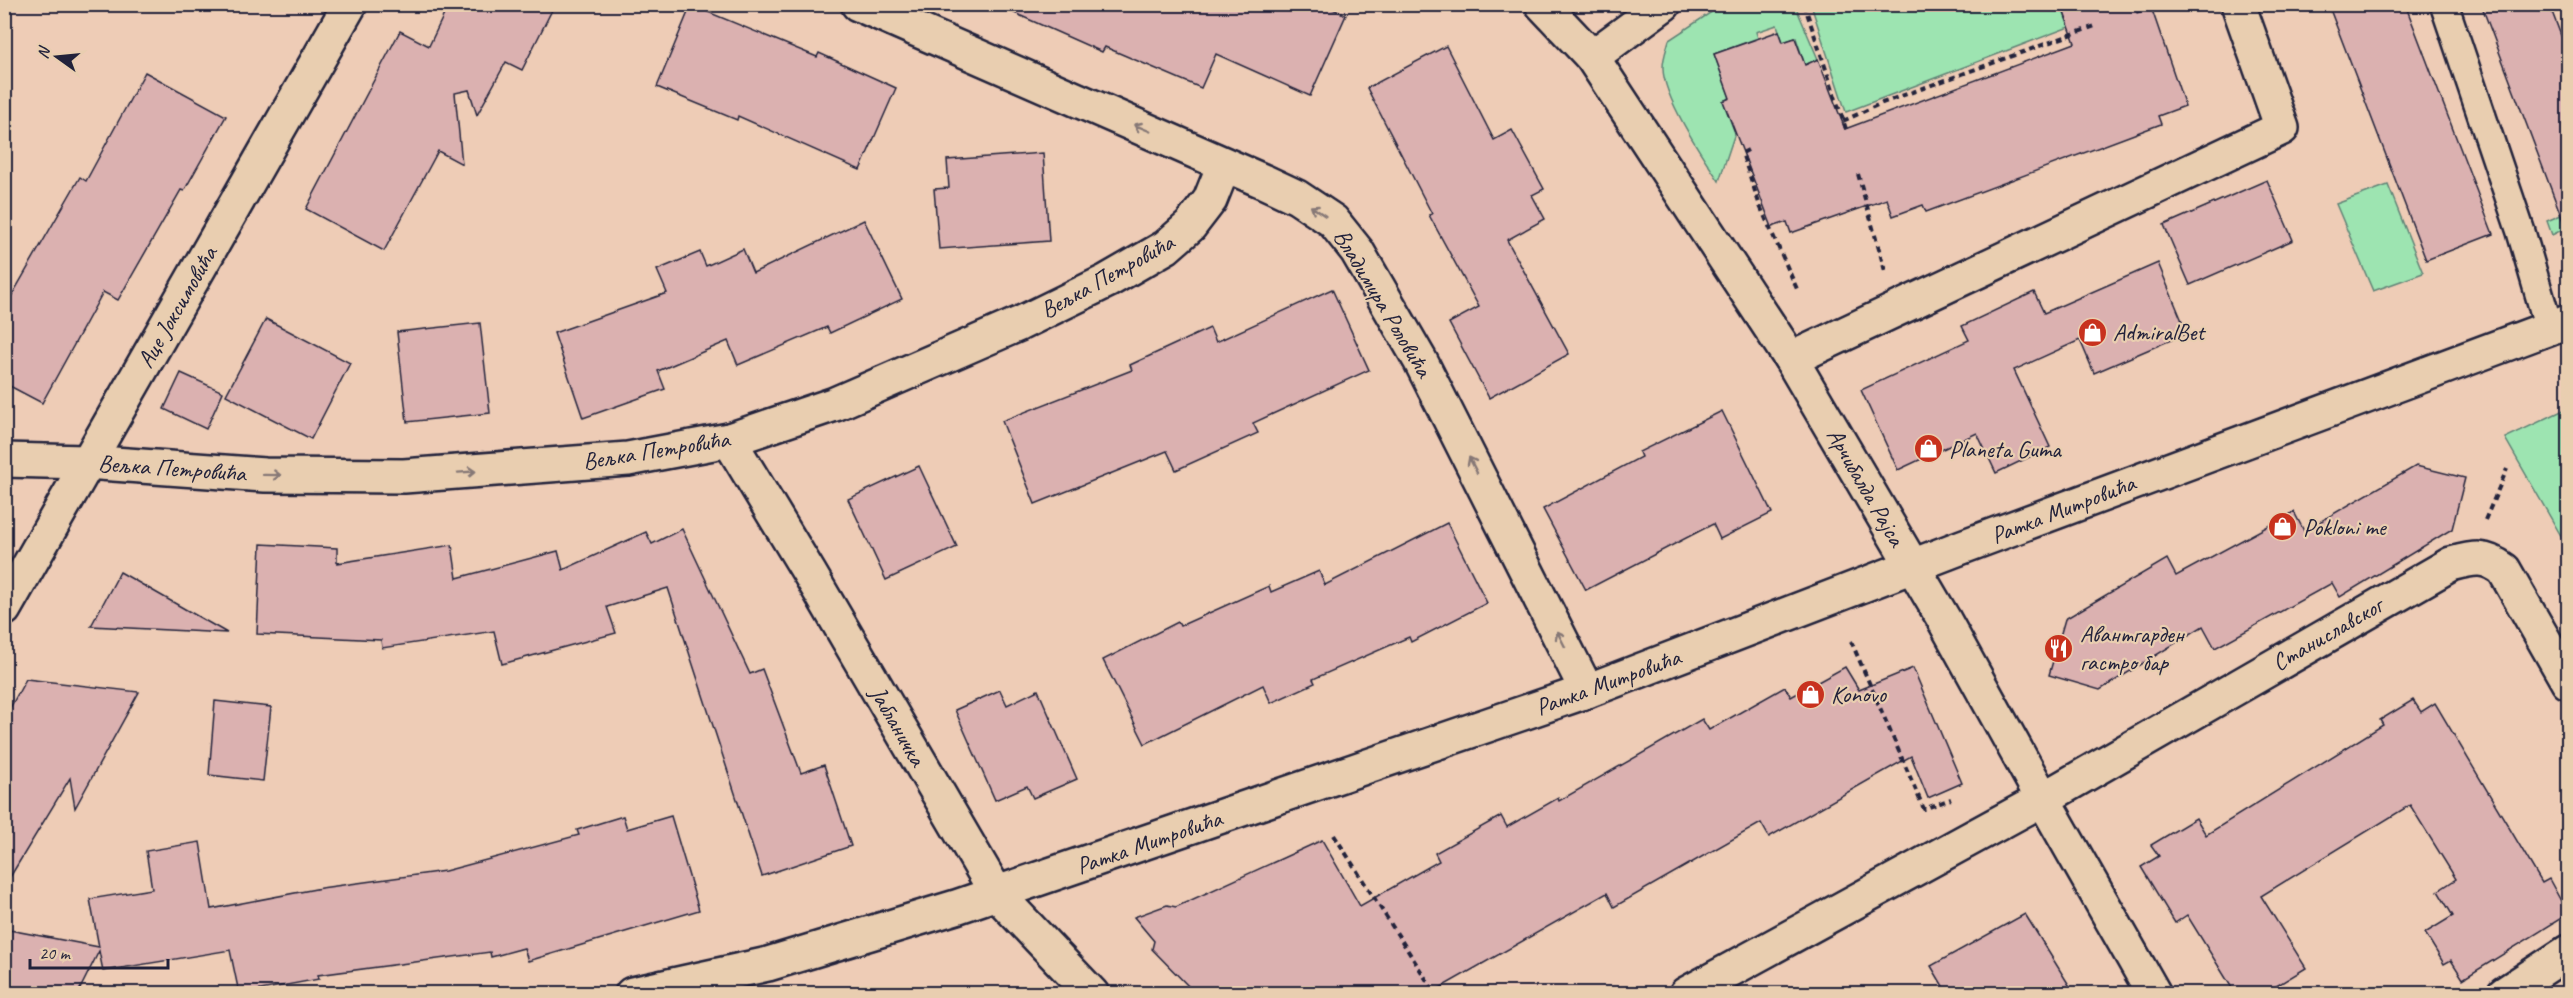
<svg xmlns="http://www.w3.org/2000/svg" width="2573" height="998" viewBox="0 0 2573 998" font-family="Caveat,sans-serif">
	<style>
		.green { fill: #9de4b1; stroke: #608376; stroke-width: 1.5 }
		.building { fill: #dbb1b0; stroke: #22223b; stroke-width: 1.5 }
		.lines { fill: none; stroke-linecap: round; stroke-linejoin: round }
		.service-casing { stroke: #22223b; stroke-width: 32 }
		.pedestrian-casing { stroke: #22223b; stroke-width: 38 }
		.minor-casing { stroke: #22223b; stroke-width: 38 }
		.tertiary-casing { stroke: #22223b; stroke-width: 38 }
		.secondary-casing { stroke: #22223b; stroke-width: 38 }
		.path { stroke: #22223b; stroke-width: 4; stroke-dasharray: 6 4.5; stroke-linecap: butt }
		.service { stroke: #e9ceb0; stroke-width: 27 }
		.pedestrian { stroke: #e9ceb0; stroke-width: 33 }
		.minor { stroke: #e9ceb0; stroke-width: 33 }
		.tertiary { stroke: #e9ceb0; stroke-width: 33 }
		.secondary { stroke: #e9ceb0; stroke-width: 33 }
		.oneway { stroke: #867876 }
		.labels { text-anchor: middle; stroke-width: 4.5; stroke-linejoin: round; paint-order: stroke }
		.street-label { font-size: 24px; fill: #22223b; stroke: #e9ceb0 }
		.poi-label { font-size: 24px; fill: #22223b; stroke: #e9ceb0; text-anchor: start }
	</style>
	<rect width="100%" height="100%" fill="#eeccb6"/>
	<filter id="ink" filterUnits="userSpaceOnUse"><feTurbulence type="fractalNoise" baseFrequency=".0167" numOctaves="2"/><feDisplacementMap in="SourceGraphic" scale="12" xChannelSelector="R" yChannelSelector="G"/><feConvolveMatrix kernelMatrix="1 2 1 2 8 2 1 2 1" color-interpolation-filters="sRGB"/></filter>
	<g filter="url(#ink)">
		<g class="green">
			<path d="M 1722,5 L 1795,5 L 1818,59 L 1805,65 L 1796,38 L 1783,42 L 1777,25 L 1756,32 L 1758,38 L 1714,54 L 1730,98 L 1723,101 L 1735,133 L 1719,181 C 1703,157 1662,96 1663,67 C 1663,58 1667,48 1669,40 Z"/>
			<path d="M 1811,5 L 2061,5 L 2069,27 L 1846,112 Z"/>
			<path d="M 2388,185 L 2423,273 L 2373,291 L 2336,204 Z"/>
			<path d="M 2568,212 L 2568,227 L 2552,235 L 2547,221 Z"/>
			<path d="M 2568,408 L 2568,548 L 2505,438 Z"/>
		</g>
		<g class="building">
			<path d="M 449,4 L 555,4 L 522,70 L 506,62 L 477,115 L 469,90 L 455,93 L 462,164 L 438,151 L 384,251 L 306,209 L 400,31 L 429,46 Z"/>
			<path d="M 994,4 L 1322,4 L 1346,15 L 1310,96 L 1216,54 L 1201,88 L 1105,47 L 1102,52 Z"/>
			<path d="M 2061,4 L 2150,4 L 2185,106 L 2158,116 L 2161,124 L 1926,212 L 1923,205 L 1893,216 L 1887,199 L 1791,233 L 1787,222 L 1772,227 L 1723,101 L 1730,98 L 1714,54 L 1779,31 L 1783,42 L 1795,38 L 1805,65 L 1818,59 L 1845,129 L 2075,43 Z"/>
			<path d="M 2328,4 L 2405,4 L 2493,234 L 2426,260 Z"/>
			<path d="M 2481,4 L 2549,4 L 2568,54 L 2568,225 L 2565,226 Z"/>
			<path d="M 691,5 L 817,57 L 819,53 L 896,88 L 860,170 L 738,116 L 737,120 L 657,87 Z"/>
			<path d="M 1446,46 L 1494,140 L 1512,130 L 1544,189 L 1532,195 L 1545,219 L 1507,240 L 1569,354 L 1489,398 L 1449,323 L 1479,307 L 1429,215 L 1432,214 L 1367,88 Z"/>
			<path d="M 145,72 L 226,116 L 184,191 L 181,190 L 118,300 L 103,292 L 42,403 L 4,383 L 4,309 L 80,177 L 86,181 Z"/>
			<path d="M 1043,153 L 1049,241 L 939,249 L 934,189 L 949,188 L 947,160 Z"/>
			<path d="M 2267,180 L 2293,240 L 2190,285 L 2164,225 Z"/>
			<path d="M 864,220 L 902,299 L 830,333 L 827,327 L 738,365 L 728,341 L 658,371 L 665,389 L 583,418 L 554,333 L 667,293 L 657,270 L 700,252 L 706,266 L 743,249 L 753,273 Z"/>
			<path d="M 2158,263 L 2187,333 L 2094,373 L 2080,340 L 2014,370 L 2050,447 L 1996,473 L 1977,433 L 1898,470 L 1861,390 L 1969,340 L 1962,326 L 2034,292 L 2044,313 Z"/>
			<path d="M 1332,289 L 1369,370 L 1253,423 L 1258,433 L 1176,470 L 1167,451 L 1035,504 L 1002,421 L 1132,370 L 1130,365 L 1210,328 L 1216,342 Z"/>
			<path d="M 266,319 L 350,363 L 311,439 L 226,395 Z"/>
			<path d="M 480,323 L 490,413 L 407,422 L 397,332 Z"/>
			<path d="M 181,373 L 223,392 L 206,429 L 164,409 Z"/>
			<path d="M 1722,411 L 1772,513 L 1720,539 L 1713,524 L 1586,590 L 1543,509 L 1641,457 L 1639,452 Z"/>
			<path d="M 919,466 L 957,547 L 886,580 L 848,499 Z"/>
			<path d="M 2416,466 L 2465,478 L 2452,529 L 2340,597 L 2332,583 L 2215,648 L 2203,626 L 2100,690 L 2049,675 L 2065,619 L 2167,559 L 2176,576 L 2294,512 L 2304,531 Z"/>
			<path d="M 1447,523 L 1487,603 L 1411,642 L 1409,637 L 1313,679 L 1315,683 L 1271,703 L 1263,685 L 1145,744 L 1103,660 L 1178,622 L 1180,626 L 1269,586 L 1271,592 L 1319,571 L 1325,585 Z"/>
			<path d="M 682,529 L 750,674 L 762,669 L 801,773 L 824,765 L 851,846 L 762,876 L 668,588 L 607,607 L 616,633 L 502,664 L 494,631 L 382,648 L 381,640 L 257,634 L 261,544 L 337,548 L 337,563 L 452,545 L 457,578 L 558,551 L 563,570 L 646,532 L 652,544 Z"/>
			<path d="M 120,572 L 227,633 L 91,626 Z"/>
			<path d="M 1845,667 L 1859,690 L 1913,668 L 1962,783 L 1928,798 L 1911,756 L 1769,837 L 1761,823 L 1614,907 L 1607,893 L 1431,993 L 1195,993 L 1152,949 L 1154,941 L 1134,917 L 1167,905 L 1176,907 L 1322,840 L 1360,906 L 1439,861 L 1435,853 L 1501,816 L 1507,827 L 1558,798 L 1559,801 L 1702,719 L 1709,730 L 1785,687 L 1791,697 Z"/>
			<path d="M 26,679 L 139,692 L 75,808 L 70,778 L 4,887 L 4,719 Z"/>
			<path d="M 1000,690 L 1007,705 L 1038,690 L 1077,779 L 1033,798 L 1027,786 L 995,800 L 955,710 Z"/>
			<path d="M 2413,700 L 2421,712 L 2435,703 L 2542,883 L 2549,879 L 2568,914 L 2463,979 L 2451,960 L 2444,964 L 2425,933 L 2453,916 L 2438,891 L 2456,879 L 2410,805 L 2261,896 L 2306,968 L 2265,993 L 2235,993 L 2187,915 L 2175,923 L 2141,867 L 2159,856 L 2151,845 L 2196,818 L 2206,835 L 2383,725 L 2380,720 Z"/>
			<path d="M 215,701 L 271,707 L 263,781 L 209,775 Z"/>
			<path d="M 623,816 L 627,829 L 671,816 L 699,910 L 528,961 L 524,948 L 491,957 L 490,952 L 318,975 L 319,979 L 244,993 L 239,993 L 230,950 L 103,971 L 99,951 L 78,993 L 4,993 L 4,929 L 99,947 L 90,899 L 152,889 L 146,851 L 200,842 L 211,909 L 321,888 L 445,871 L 579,835 L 577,830 Z"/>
			<path d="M 2025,914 L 2074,993 L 1947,993 L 1931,966 Z"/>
		</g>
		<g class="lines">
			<defs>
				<path id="service" d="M 2444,4 L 2521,232 L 2549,328"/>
				<path id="pedestrian" d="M 2504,994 L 2568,952"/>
				<g id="minor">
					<path d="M 858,4 L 1265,182 L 1297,197 L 1333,221 L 1357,251 L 1420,360 L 1587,691"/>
					<path d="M 1542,4 L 1592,57 L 1791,359 L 1943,618 L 2043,799 L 2154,994"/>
					<path d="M 1592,57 L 1664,4"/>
					<path d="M 1791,359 L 2282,128 L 2238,4"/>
					<path d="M 729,440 L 810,574 L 997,894"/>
					<path d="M 4,460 L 86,462 L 265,475 L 404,476 L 628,459 L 729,440 L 835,404 L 1019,324 L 1107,281 L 1166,247 L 1190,226 L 1210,200 L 1224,165"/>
					<path d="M 4,609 L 350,4"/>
					<path d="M 1686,994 L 2043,799 L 2451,564 C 2474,558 2485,555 2504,570 L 2568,682"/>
				</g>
				<path id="tertiary" d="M 997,894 L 1092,994"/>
				<path id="secondary" d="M 632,994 L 768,964 L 956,907 L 1587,691 L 1962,547 L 2568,321"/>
			</defs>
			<use href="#service" class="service-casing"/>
			<use href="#pedestrian" class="pedestrian-casing"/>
			<use href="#minor" class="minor-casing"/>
			<use href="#tertiary" class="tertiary-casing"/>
			<use href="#secondary" class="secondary-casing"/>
			<g class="path">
				<path d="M 1804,4 L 1847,132"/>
				<path d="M 2136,12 L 2156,4"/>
				<path d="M 1843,121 L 1882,103 L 2095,26"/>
				<path d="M 1748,150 L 1742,153 L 1760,206 L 1797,289"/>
				<path d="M 1858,174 L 1885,271"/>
				<path d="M 2485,520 L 2507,469"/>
				<path d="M 1851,641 L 1924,809 L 1951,799"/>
				<path d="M 1334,835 L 1433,990 L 1438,994"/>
			</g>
			<use href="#service" class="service"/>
			<use href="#pedestrian" class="pedestrian"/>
			<use href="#minor" class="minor"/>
			<use href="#tertiary" class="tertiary"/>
			<use href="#secondary" class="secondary"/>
		</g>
		<defs><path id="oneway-shaft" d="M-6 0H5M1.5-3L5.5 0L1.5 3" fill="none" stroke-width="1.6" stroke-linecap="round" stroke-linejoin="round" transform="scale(1.5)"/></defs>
		<g class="oneway">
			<use href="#oneway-shaft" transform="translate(1142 128) rotate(-157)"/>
			<use href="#oneway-shaft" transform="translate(1318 211) rotate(-146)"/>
			<use href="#oneway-shaft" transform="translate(1473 465) rotate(-117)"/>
			<use href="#oneway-shaft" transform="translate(467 472) rotate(-4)"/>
			<use href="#oneway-shaft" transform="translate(272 475) rotate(1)"/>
			<use href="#oneway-shaft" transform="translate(1561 639) rotate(-117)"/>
		</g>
	</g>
	<defs>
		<symbol id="shop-disc" viewBox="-11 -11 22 22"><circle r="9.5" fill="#c8321e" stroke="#e9ceb0"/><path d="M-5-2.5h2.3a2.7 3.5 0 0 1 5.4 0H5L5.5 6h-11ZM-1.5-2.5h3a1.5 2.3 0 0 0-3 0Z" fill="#fff"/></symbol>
		<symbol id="restaurant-disc" viewBox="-11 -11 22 22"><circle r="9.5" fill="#c8321e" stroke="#e9ceb0"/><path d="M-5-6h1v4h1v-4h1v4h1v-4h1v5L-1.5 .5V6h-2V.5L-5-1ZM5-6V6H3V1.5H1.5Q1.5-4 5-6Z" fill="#fff"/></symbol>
	</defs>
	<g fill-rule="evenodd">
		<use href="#shop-disc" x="2076" y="316" width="33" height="33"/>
		<use href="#shop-disc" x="1912" y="432" width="33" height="33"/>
		<use href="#shop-disc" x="2266" y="510" width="33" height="33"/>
		<use href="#restaurant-disc" x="2042" y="632" width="33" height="33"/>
		<use href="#shop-disc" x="1794" y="678" width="33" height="33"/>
	</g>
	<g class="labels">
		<g class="street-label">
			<text transform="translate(1107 276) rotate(-29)" y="8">Вељка Петровића</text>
			<text transform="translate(1383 303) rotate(59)" y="8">Владимира Роловића</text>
			<text transform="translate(177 307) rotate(-60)" y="8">Аце Јоксимовића</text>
			<text transform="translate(656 450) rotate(-9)" y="8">Вељка Петровића</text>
			<text transform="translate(172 468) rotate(4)" y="8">Вељка Петровића</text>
			<text transform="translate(1866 487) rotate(60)" y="8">Арчибалда Рајса</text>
			<text transform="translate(2063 509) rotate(-21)" y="8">Ратка Митровића</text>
			<text transform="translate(2327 634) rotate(-30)" y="8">Станиславског</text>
			<text transform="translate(1608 682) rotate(-20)" y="8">Ратка Митровића</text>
			<text transform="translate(898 726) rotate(60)" y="8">Јабланичка</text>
			<text transform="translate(1149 842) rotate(-19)" y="8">Ратка Митровића</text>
		</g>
		<g class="poi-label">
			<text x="2113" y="340">AdmiralBet</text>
			<text x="1949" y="457">Planeta Guma</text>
			<text x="2303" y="535">Pokloni me</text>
			<text x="2080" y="642">Авантгарден<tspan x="2080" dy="28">гастро бар</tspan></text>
			<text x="1831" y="702">Konovo</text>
		</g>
	</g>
	<rect width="2573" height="998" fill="none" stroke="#e9ceb0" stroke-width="24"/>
	<rect x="12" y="12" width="2549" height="974" fill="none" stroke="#22223b" stroke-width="2" filter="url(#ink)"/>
	<g transform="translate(57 57) rotate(285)" stroke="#e9ceb0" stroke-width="4.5" paint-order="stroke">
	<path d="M0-4.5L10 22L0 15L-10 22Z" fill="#22223b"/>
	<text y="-9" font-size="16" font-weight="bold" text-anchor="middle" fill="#22223b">N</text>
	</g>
	<path d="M30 959v9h138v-9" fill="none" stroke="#22223b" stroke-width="3"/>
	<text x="39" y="959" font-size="18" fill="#22223b" stroke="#e9ceb0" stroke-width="4.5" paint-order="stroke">20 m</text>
</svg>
